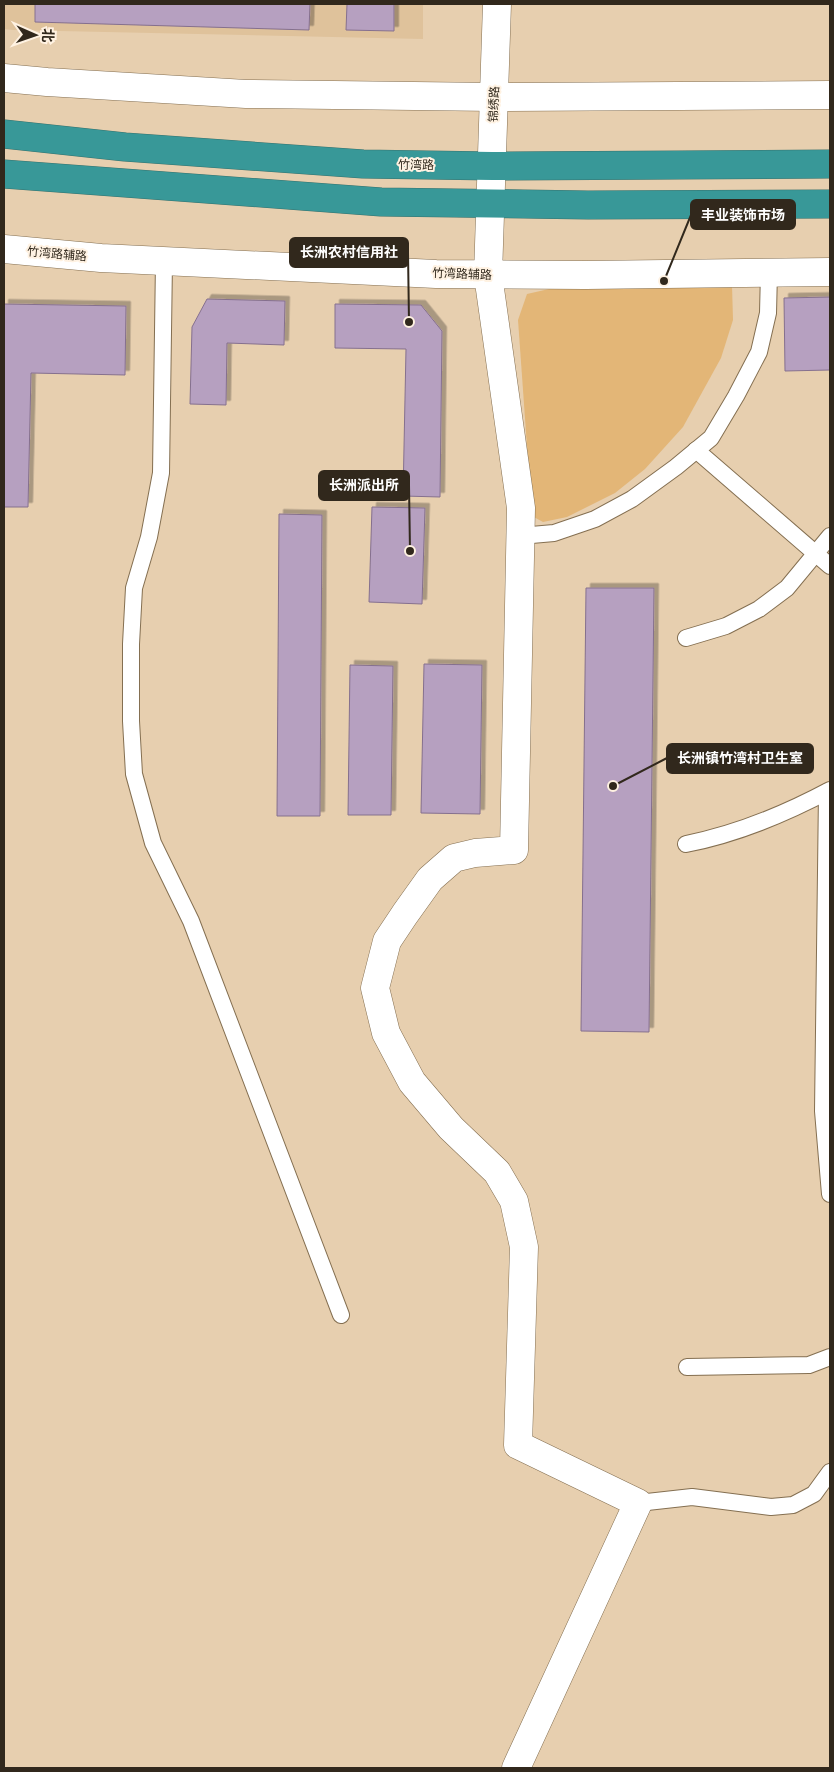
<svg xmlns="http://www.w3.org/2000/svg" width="834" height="1772" viewBox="0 0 834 1772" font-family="'IBM Plex Serif','Noto Sans SC',serif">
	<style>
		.built { fill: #dfc29b }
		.green { fill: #e3b677 }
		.building { fill: #b6a0c0; stroke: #85708e; filter: url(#shadow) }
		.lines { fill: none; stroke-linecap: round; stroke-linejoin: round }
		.lane-casing { stroke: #846f51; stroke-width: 18 }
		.street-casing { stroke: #846f51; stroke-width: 29 }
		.secondary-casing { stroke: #846f51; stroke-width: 29 }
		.highway-casing { stroke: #36716d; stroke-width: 29 }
		.lane { stroke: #fff; stroke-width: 16 }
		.street { stroke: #fff; stroke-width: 28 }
		.secondary { stroke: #fff; stroke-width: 28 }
		.highway { stroke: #389898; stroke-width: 28 }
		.labels { text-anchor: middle; stroke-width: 4; stroke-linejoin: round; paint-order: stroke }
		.street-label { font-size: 12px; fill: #31281c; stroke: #fff2e2 }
		.leader { fill: none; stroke: #31281c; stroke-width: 2 }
		.callout-dot { fill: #31281c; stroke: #fff2e2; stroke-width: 2 }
		.callout { fill: #31281c; stroke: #31281c; stroke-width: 2 }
		.callout-label { font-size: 14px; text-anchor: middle; font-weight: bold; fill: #fff }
	</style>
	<defs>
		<filter id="shadow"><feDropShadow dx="4.5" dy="-4.5" stdDeviation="0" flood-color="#0004"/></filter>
	</defs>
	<rect width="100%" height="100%" fill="#e7cfaf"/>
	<path class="built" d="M 4,4 L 423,4 L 423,39 L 13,30 L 4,29 Z"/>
	<path class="green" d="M 732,285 L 733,320 L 721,358 L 683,427 L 645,469 L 615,493 L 567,517 L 543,522 L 532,516 L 518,320 L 527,294 L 549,289 Z"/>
	<g class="building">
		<path d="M 35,4 L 310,4 L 309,30 L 35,22 Z"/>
		<path d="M 347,4 L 394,4 L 394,31 L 346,30 Z"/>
		<path d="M 830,297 L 830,370 L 785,371 L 784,298 Z"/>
		<path d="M 207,299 L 285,301 L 284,345 L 227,343 L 226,405 L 190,404 L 192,327 Z"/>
		<path d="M 4,304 L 126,306 L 125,375 L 31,373 L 28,507 L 4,507 Z"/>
		<path d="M 335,304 L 421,305 L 442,331 L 440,497 L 403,496 L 406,349 L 335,348 Z"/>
		<path d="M 372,507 L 425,508 L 422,604 L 369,602 Z"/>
		<path d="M 279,514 L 322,515 L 320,816 L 277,816 Z"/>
		<path d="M 586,588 L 654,588 L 649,1032 L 581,1031 Z"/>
		<path d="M 424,664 L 482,665 L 480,814 L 421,813 Z"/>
		<path d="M 350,665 L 393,666 L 391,815 L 348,815 Z"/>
	</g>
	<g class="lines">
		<defs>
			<g id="lane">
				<path d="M 164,261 L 161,473 L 149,537 L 134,588 L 131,644 L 131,721 L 134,774 L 153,843 L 191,921 L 341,1315"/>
				<path d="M 696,450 L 830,566"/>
				<path d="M 520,536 L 554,533 L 595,519 L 632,499 L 676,467 L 711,438 L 736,396 L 759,352 L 768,313 L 769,272"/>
				<path d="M 686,638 L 726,626 L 759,609 L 787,588 L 830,536"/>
				<path d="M 827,792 L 823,1111 L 830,1194"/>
				<path d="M 686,844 C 737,834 785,814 830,790"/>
				<path d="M 687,1367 L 809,1365 L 830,1357"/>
				<path d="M 638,1503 L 692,1497 L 771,1507 L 793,1505 L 814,1494 L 830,1472"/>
			</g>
			<g id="street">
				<path d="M 4,78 L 47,82 L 246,94 L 494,97 L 830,95"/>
				<path d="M 4,249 L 101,258 L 436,274 L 586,275 L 830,272"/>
				<path d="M 488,275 L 521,508 L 514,850 L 475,853 L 454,858 L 430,879 L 405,914 L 387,941 L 375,988 L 386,1033 L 412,1082 L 451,1128 L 497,1172 L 514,1201 L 524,1247 L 518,1445 L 638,1503 L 516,1768"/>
			</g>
			<path id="secondary" d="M 488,275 L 497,4"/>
			<g id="highway">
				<path d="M 4,134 L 125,147 L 363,164 L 492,166 L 830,164"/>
				<path d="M 4,174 L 381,202 L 588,205 L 830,204"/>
			</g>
		</defs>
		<use href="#lane" class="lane-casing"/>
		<use href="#street" class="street-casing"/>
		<use href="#secondary" class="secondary-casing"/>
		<use href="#highway" class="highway-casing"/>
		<use href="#lane" class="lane"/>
		<use href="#street" class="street"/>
		<use href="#secondary" class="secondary"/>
		<use href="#highway" class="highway"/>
	</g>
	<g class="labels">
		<g class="street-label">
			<text transform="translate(494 104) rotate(-88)" y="4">锦绣路</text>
			<text transform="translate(416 165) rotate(1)" y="4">竹湾路</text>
			<text transform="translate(57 254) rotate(5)" y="4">竹湾路辅路</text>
			<text transform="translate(462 274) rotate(2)" y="4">竹湾路辅路</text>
		</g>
	</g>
	<path class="leader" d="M664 281L691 215M409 322L408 252M410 551L409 485M613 786L667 758"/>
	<g class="callout-dot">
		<circle cx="664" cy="281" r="5"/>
		<circle cx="409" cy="322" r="5"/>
		<circle cx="410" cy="551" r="5"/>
		<circle cx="613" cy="786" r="5"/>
	</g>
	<g class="callout">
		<rect x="691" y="200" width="104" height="29" rx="5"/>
		<rect x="290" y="238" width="118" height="29" rx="5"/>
		<rect x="319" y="471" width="90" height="29" rx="5"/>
		<rect x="667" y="744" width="146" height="29" rx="5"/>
	</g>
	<g class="callout-label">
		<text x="743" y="220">丰业装饰市场</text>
		<text x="349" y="257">长洲农村信用社</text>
		<text x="364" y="490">长洲派出所</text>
		<text x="740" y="763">长洲镇竹湾村卫生室</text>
	</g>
	<rect width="834" height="1772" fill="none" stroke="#31281c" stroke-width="10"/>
	<g transform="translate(35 35) rotate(92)" stroke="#fff2e2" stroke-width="4" paint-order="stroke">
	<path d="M0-4L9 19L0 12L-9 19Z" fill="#31281c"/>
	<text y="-8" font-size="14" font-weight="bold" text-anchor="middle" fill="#31281c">北</text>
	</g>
</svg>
